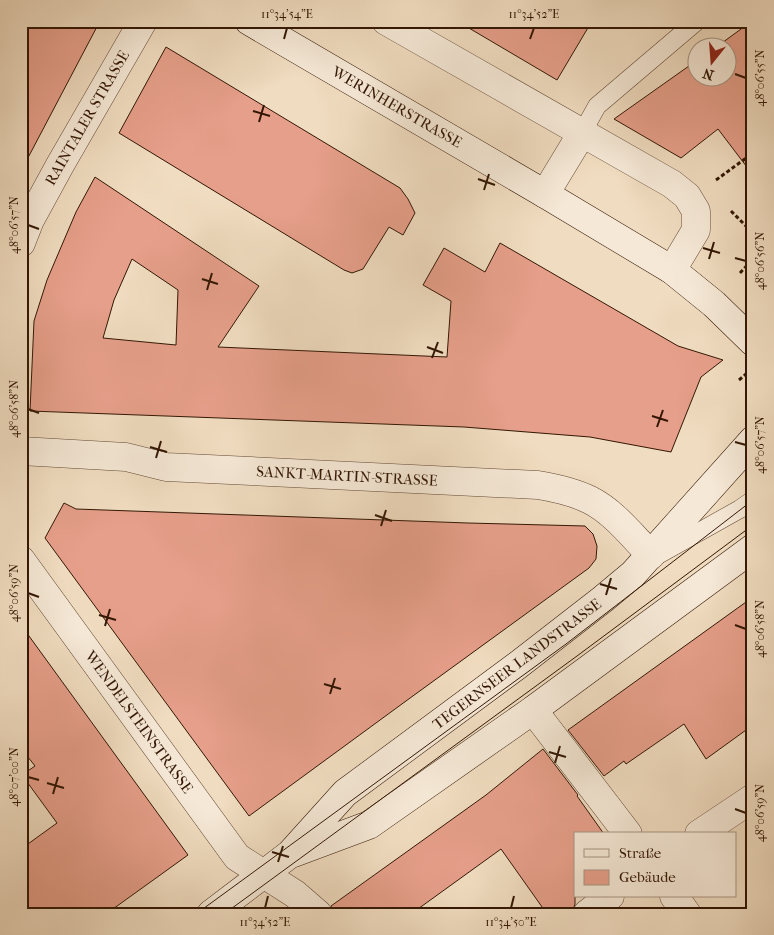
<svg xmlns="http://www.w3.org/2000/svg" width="774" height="935" viewBox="0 0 774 935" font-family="'IM FELL French Canon',serif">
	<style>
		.building { fill: #e69f8a; stroke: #331704; fill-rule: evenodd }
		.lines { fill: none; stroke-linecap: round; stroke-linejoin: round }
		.lane-casing { stroke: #624833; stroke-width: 19 }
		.street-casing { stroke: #624833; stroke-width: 29 }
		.secondary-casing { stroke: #331704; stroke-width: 29 }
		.path { stroke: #331704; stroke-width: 3; stroke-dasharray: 4 2.5; stroke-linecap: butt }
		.lane { stroke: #f5e8d6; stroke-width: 18 }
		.street { stroke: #f5e8d6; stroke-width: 28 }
		.secondary { stroke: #f5e8d6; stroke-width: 28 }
		.tram { stroke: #331704; stroke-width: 1 }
		.ticks { fill: none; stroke: #331704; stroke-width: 2 }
		.labels { text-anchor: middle; stroke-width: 4; stroke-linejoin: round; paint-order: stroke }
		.street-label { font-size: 15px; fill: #331704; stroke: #f5e8d6 }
		.neatline { fill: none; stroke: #331704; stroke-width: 2 }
		.ticks-label { font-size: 12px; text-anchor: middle; fill: #331704 }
	</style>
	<rect width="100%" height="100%" fill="#f0dcc0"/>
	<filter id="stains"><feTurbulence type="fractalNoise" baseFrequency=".004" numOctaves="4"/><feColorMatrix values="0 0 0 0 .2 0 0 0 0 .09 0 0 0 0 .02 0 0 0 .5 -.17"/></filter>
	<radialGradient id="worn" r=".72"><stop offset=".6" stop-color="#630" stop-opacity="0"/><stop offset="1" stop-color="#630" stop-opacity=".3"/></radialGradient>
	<g class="building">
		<path d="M 21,21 L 100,21 L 21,171 Z"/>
		<path d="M 457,21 L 592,21 L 557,80 Z"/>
		<path d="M 752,21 L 753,175 L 718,129 L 681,158 L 614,119 L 696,61 L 696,78 L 726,78 L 726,48 L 715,48 Z"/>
		<path d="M 166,47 L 400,188 L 408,199 L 415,213 L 403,235 L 389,227 L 363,269 L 352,273 L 344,270 L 119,133 Z"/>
		<path d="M 95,177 L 259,286 L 218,347 L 447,357 L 451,301 L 423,285 L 444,248 L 485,272 L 500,243 L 678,346 L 723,360 L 701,377 L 671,452 L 590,437 L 464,427 L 30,411 L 34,321 L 47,280 L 76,212 ZM 132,259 L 178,290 L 176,345 L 103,338 L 114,300 Z"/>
		<path d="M 64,503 L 76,509 L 468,523 L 585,526 L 593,534 L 597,546 L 596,559 L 589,568 L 406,701 L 249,816 L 45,538 Z"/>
		<path d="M 753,597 L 753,725 L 706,759 L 684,724 L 626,764 L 624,761 L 604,776 L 568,730 Z"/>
		<path d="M 21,625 L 188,855 L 106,914 L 21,914 L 21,849 L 57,823 L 22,775 L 35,766 L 21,748 Z"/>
		<path d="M 543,749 L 578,795 L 577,796 L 604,834 L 575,834 L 575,904 L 572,914 L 547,914 L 501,849 L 411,914 L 333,914 L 331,906 L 486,795 Z"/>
	</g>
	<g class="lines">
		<defs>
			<g id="lane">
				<path d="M 582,133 L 597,106 L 697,21"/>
				<path d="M 658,555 L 740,509 L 753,500"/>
			</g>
			<g id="street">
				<path d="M 386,21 L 672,184 L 687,196 L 696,211 L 696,230 L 672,270"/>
				<path d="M 545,194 L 582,133"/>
				<path d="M 21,243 L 30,220 L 60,165 L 143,21"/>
				<path d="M 21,451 L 126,457 L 166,467 L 538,485 C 556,488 574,492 590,500 C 614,512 633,537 651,555"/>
				<path d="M 21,560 L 237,857 L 295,894 L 318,914"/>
				<path d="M 533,710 L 628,834"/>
				<path d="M 699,834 L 753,798"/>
				<path d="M 674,896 L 687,914"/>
				<path d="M 587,914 L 610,896"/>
			</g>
			<g id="secondary">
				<path d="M 249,21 L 545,194 L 672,270 L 714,304 L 753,342"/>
				<path d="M 294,853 L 369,825 L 533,710 L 753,548"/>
				<path d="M 211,914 L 290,854 L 345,793 L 518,665 L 603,599 L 633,574 L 753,440"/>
			</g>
		</defs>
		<use href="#lane" class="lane-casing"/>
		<use href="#street" class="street-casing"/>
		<use href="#secondary" class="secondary-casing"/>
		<g class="path">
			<path d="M 716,180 L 753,153"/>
			<path d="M 731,211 L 753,233"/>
			<path d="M 740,273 L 753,259"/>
			<path d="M 739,380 L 746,374"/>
		</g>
		<use href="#lane" class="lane"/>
		<use href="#street" class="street"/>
		<use href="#secondary" class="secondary"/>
		<g class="tram">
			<path d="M 196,914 L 566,644 L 753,500"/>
			<path d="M 224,914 L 577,656 L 753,525"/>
		</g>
	</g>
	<path class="ticks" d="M 284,39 L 287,28M 530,39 L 534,28M 735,74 L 746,78M 253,111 L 270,116M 259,122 L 264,105M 478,179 L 495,185M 484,190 L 489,174M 28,225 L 39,229M 703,248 L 720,253M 735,258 L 746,261M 709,259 L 714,242M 202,279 L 218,284M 207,290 L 212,273M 427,347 L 443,353M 432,358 L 438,342M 28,409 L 39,413M 652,416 L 668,421M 657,427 L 663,410M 735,442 L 746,445M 150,447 L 167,452M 156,458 L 161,441M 375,515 L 392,521M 381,526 L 386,510M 600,584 L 617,589M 28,593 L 39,597M 606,595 L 611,578M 99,615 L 116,620M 735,625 L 746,629M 105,626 L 110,609M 324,684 L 341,689M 330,694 L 335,678M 549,752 L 566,757M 555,763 L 560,746M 28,777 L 39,780M 47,783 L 64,788M 53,794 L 58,777M 735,809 L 746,813M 272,852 L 289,857M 278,862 L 283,846M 265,908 L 268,896M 511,908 L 514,896"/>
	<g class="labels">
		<g class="street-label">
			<text transform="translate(397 107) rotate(30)" y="5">WERINHERSTRASSE</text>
			<text transform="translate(87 118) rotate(-60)" y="5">RAINTALER STRASSE</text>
			<text transform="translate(347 476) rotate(3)" y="5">SANKT-MARTIN-STRASSE</text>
			<text transform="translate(517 664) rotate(-37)" y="5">TEGERNSEER LANDSTRASSE</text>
			<text transform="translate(139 722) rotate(54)" y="5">WENDELSTEINSTRASSE</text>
		</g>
	</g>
	<rect width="774" height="935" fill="none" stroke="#f0dcc0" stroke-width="55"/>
	<rect x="574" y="832" width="162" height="65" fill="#f5e8d6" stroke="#a79482"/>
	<rect x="584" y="849" width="25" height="8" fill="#f5e8d6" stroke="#a79482"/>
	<text x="619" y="858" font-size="15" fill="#331704">Straße</text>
	<rect x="584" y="870" width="25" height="15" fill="#e69f8a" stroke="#a79482"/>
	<text x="619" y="882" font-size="15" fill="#331704">Gebäude</text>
	<g transform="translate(712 62) rotate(197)"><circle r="24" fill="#f5e8d6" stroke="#a79482"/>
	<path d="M0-4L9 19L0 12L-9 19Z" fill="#8f2418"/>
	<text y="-8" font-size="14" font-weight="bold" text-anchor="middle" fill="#331704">N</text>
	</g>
	<rect x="28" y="28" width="718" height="880" class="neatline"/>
	<g class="ticks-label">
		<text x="287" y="18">11°34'54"E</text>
		<text x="534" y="18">11°34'52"E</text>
		<text transform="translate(760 78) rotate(-90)" y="4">48°06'55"N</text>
		<text transform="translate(14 225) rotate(-90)" y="4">48°06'57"N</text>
		<text transform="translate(760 261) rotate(-90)" y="4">48°06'56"N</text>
		<text transform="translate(14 409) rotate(-90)" y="4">48°06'58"N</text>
		<text transform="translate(760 445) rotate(-90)" y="4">48°06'57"N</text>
		<text transform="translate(14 593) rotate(-90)" y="4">48°06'59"N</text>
		<text transform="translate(760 629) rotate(-90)" y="4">48°06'58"N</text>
		<text transform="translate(14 777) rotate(-90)" y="4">48°07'00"N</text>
		<text transform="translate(760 813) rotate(-90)" y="4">48°06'59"N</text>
		<text x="265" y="926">11°34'52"E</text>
		<text x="511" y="926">11°34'50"E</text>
	</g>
	<rect width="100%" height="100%" filter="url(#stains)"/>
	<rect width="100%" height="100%" fill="url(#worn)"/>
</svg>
